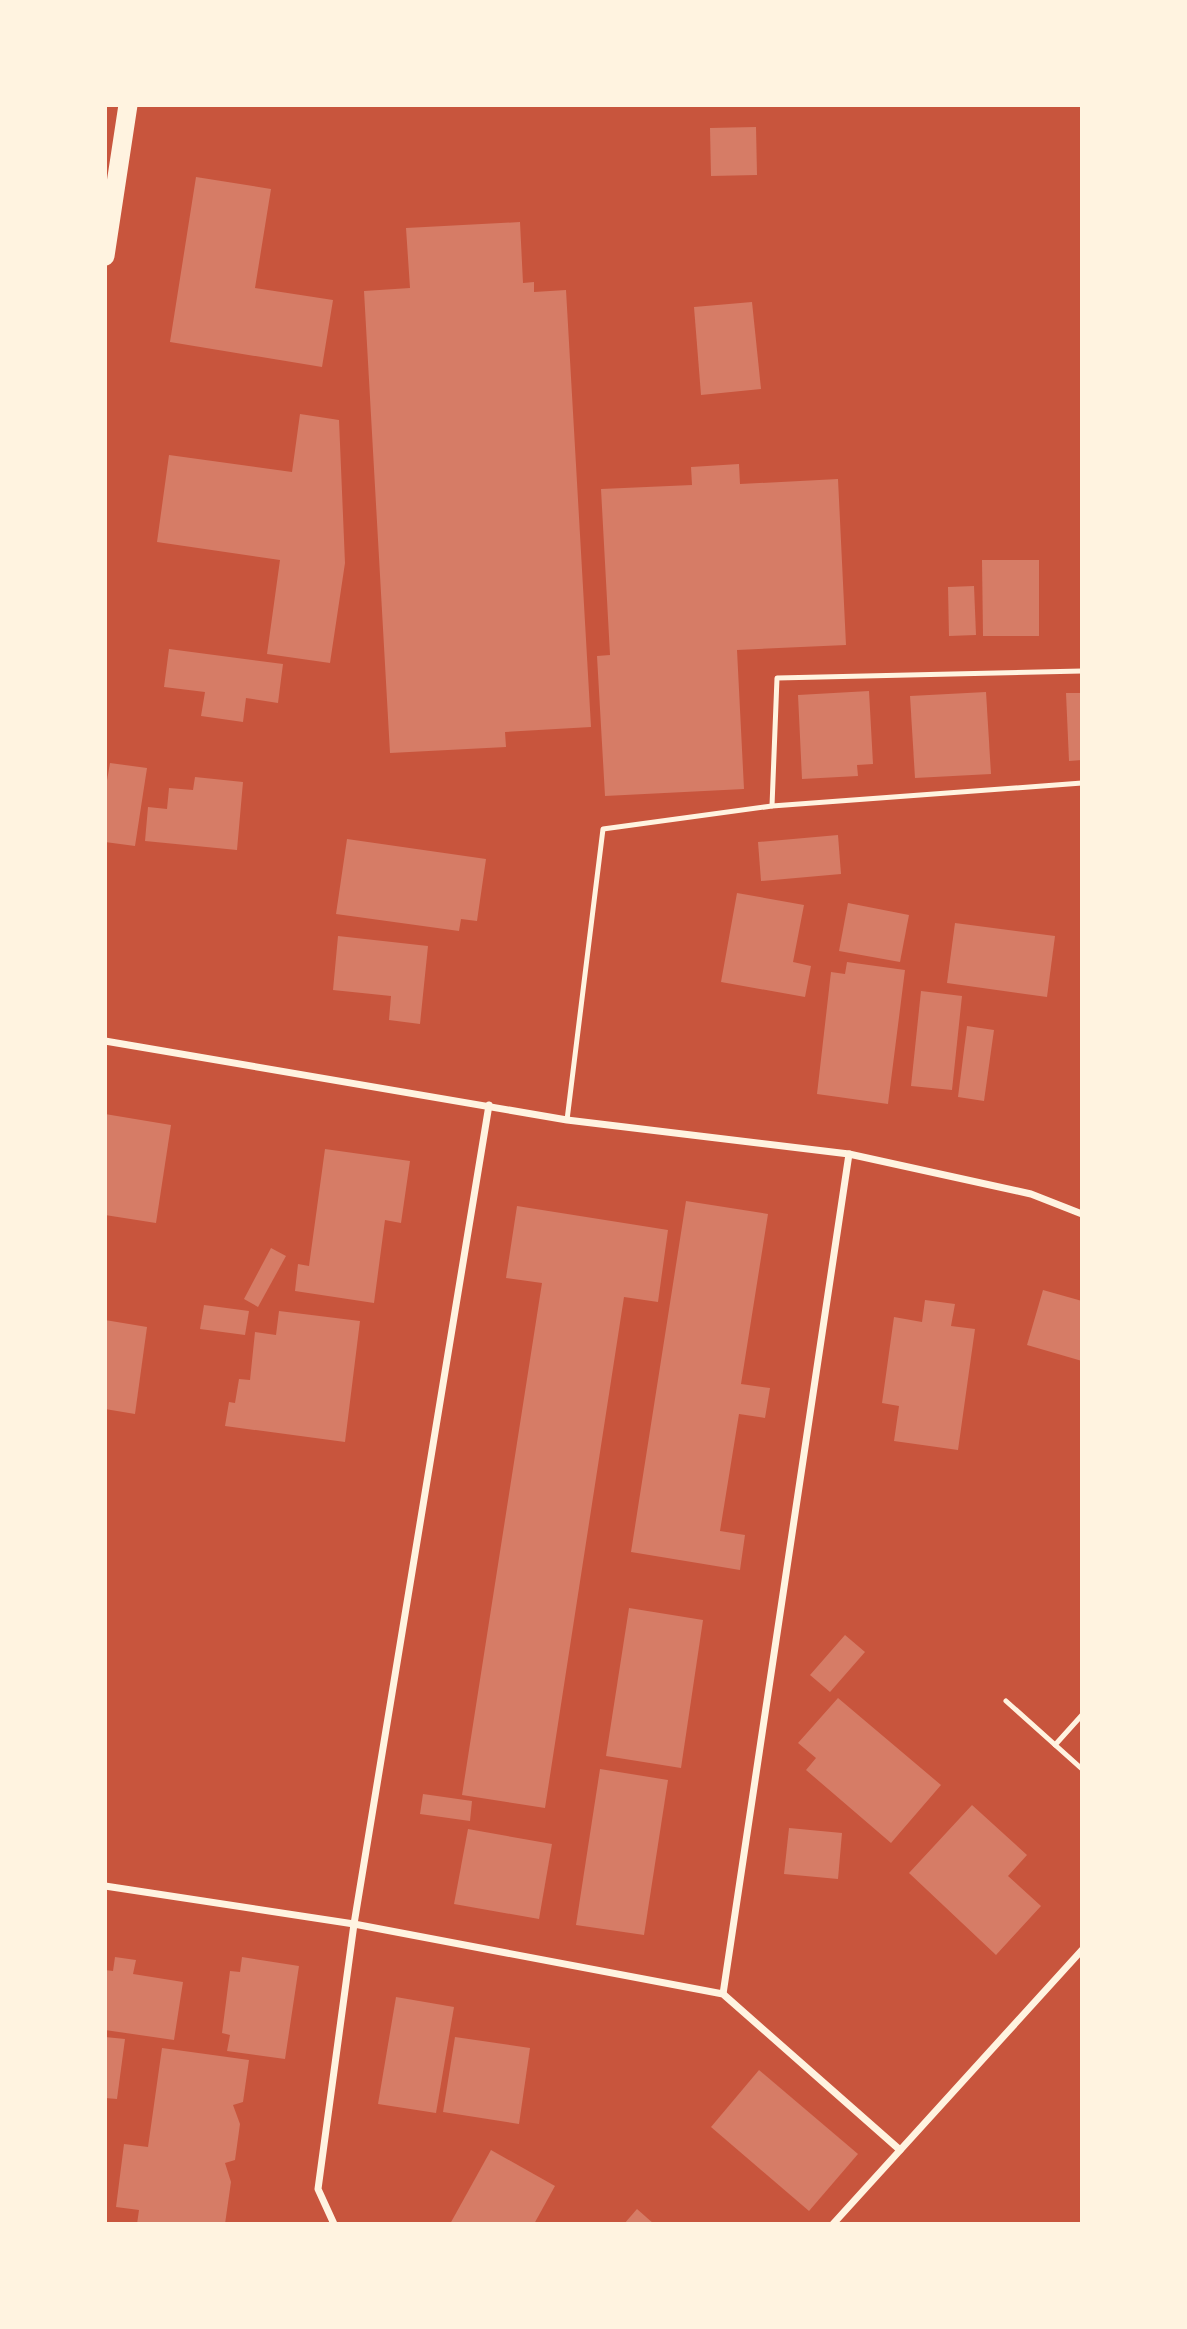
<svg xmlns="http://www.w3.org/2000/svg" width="1187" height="2329" viewBox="0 0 1187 2329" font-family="'Nunito Sans',sans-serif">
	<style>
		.building { fill: #d67c66 }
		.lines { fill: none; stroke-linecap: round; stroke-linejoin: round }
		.service { stroke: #fff3e0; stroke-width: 5 }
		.minor { stroke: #fff3e0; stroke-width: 7 }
		.trunk { stroke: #fff3e0; stroke-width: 19 }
	</style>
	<rect width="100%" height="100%" fill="#c8553d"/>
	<g class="building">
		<path d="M 756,127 L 757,175 L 711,176 L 710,128 Z"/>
		<path d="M 196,177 L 271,189 L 255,288 L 333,300 L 322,367 L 170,342 Z"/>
		<path d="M 520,222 L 523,283 L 534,282 L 534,292 L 566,290 L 591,727 L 505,732 L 506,747 L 390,753 L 364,291 L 410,288 L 406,228 Z"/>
		<path d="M 752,302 L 761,389 L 701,395 L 694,307 Z"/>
		<path d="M 300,414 L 339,420 L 345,563 L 330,663 L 267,654 L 280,560 L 157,542 L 169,455 L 292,472 Z"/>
		<path d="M 739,464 L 740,484 L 838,479 L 846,645 L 737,650 L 744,789 L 605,796 L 597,656 L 610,655 L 601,489 L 692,485 L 691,467 Z"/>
		<path d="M 982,560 L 1039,560 L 1039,636 L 983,636 Z"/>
		<path d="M 974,586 L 976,635 L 949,636 L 948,587 Z"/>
		<path d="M 169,649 L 283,664 L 278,703 L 246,698 L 243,722 L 201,716 L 205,692 L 164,687 Z"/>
		<path d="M 869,691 L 873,764 L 857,765 L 858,776 L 802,779 L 798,695 Z"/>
		<path d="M 986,692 L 991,774 L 915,778 L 910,696 Z"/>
		<path d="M 1066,693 L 1082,693 L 1082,760 L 1069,761 Z"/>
		<path d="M 110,763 L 147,768 L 135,846 L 105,842 L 105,792 Z"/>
		<path d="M 195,777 L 243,782 L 237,850 L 145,841 L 148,807 L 167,809 L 169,788 L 193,790 Z"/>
		<path d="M 838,835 L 841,874 L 761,881 L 758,842 Z"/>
		<path d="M 347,839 L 486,859 L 477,921 L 461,919 L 459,931 L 336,914 Z"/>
		<path d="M 737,893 L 804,905 L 793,962 L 811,966 L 805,997 L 721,982 Z"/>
		<path d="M 848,903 L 909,915 L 900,962 L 839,951 Z"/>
		<path d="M 955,923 L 1055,936 L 1047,997 L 947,983 Z"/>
		<path d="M 338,936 L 428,946 L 420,1024 L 389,1020 L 391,996 L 333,990 Z"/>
		<path d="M 847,962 L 905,970 L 888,1104 L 817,1094 L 831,972 L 845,974 Z"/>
		<path d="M 921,991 L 962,996 L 952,1090 L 911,1086 Z"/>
		<path d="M 967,1026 L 994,1030 L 984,1101 L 958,1097 Z"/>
		<path d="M 105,1114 L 171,1125 L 156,1223 L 105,1215 Z"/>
		<path d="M 325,1149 L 410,1161 L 401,1223 L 385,1220 L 374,1303 L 295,1291 L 298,1264 L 309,1266 Z"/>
		<path d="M 686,1201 L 768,1214 L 741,1384 L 770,1388 L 765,1418 L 739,1414 L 720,1531 L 745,1535 L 740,1570 L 631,1552 Z"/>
		<path d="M 517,1206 L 668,1230 L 658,1302 L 624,1297 L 545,1808 L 462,1795 L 542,1283 L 506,1278 Z"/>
		<path d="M 271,1248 L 286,1256 L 258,1307 L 244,1299 Z"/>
		<path d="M 1043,1290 L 1082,1301 L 1082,1361 L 1027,1345 Z"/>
		<path d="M 925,1300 L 955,1304 L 951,1326 L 975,1329 L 958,1450 L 894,1441 L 899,1406 L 882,1403 L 894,1317 L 922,1322 Z"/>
		<path d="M 204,1305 L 249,1311 L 245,1335 L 200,1329 Z"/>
		<path d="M 279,1311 L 360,1321 L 345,1442 L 225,1426 L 229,1402 L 235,1403 L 239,1379 L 250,1380 L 255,1332 L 276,1335 Z"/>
		<path d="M 105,1320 L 147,1327 L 135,1414 L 105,1409 Z"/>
		<path d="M 629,1608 L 703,1620 L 681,1768 L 606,1756 Z"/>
		<path d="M 845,1635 L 865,1652 L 830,1692 L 810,1675 Z"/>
		<path d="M 838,1698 L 941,1785 L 891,1843 L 806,1770 L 816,1758 L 798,1743 Z"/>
		<path d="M 600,1769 L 668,1780 L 644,1935 L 576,1925 Z"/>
		<path d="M 423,1794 L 472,1801 L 470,1821 L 420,1814 Z"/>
		<path d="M 972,1805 L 1027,1855 L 1008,1876 L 1041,1906 L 996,1955 L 909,1873 Z"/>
		<path d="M 789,1828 L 842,1833 L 838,1879 L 784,1874 Z"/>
		<path d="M 468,1829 L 552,1844 L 539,1919 L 454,1904 Z"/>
		<path d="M 115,1957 L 136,1960 L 133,1974 L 183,1982 L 174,2040 L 105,2030 L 105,1970 L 113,1971 Z"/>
		<path d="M 242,1957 L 299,1966 L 285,2059 L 227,2051 L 230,2035 L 222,2033 L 230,1971 L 240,1972 Z"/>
		<path d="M 396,1997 L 454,2007 L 436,2113 L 378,2104 Z"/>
		<path d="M 105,2037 L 125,2039 L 117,2099 L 105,2098 Z"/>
		<path d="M 455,2037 L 530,2048 L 519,2124 L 443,2112 Z"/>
		<path d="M 162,2048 L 249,2060 L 243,2102 L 233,2105 L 240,2124 L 235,2160 L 225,2163 L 231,2182 L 225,2224 L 137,2224 L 139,2210 L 116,2207 L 124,2144 L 148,2147 Z"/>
		<path d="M 759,2070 L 858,2154 L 809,2211 L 711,2127 Z"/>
		<path d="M 491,2150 L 555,2186 L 534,2224 L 450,2224 Z"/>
		<path d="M 637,2209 L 654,2224 L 624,2224 Z"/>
	</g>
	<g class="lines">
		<g class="service">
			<path d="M 772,806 L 777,678 L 1082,671"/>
			<path d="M 567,1120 L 603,829 L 772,806 L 1082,783"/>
			<path d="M 1006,1701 L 1082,1769"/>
			<path d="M 1055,1745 L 1082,1715"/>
		</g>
		<g class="minor">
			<path d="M 105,1041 L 567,1120 L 849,1154 L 1031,1194 L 1082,1214"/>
			<path d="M 105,1886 L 354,1924 L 723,1994 L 900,2150"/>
			<path d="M 723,1994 L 849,1154"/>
			<path d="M 334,2224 L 318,2189 L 354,1924 L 489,1105"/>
			<path d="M 833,2224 L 1082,1950"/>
		</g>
		<path class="trunk" d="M 105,256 L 128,105"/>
	</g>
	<rect width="1187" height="2329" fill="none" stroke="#fff3e0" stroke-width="214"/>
</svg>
